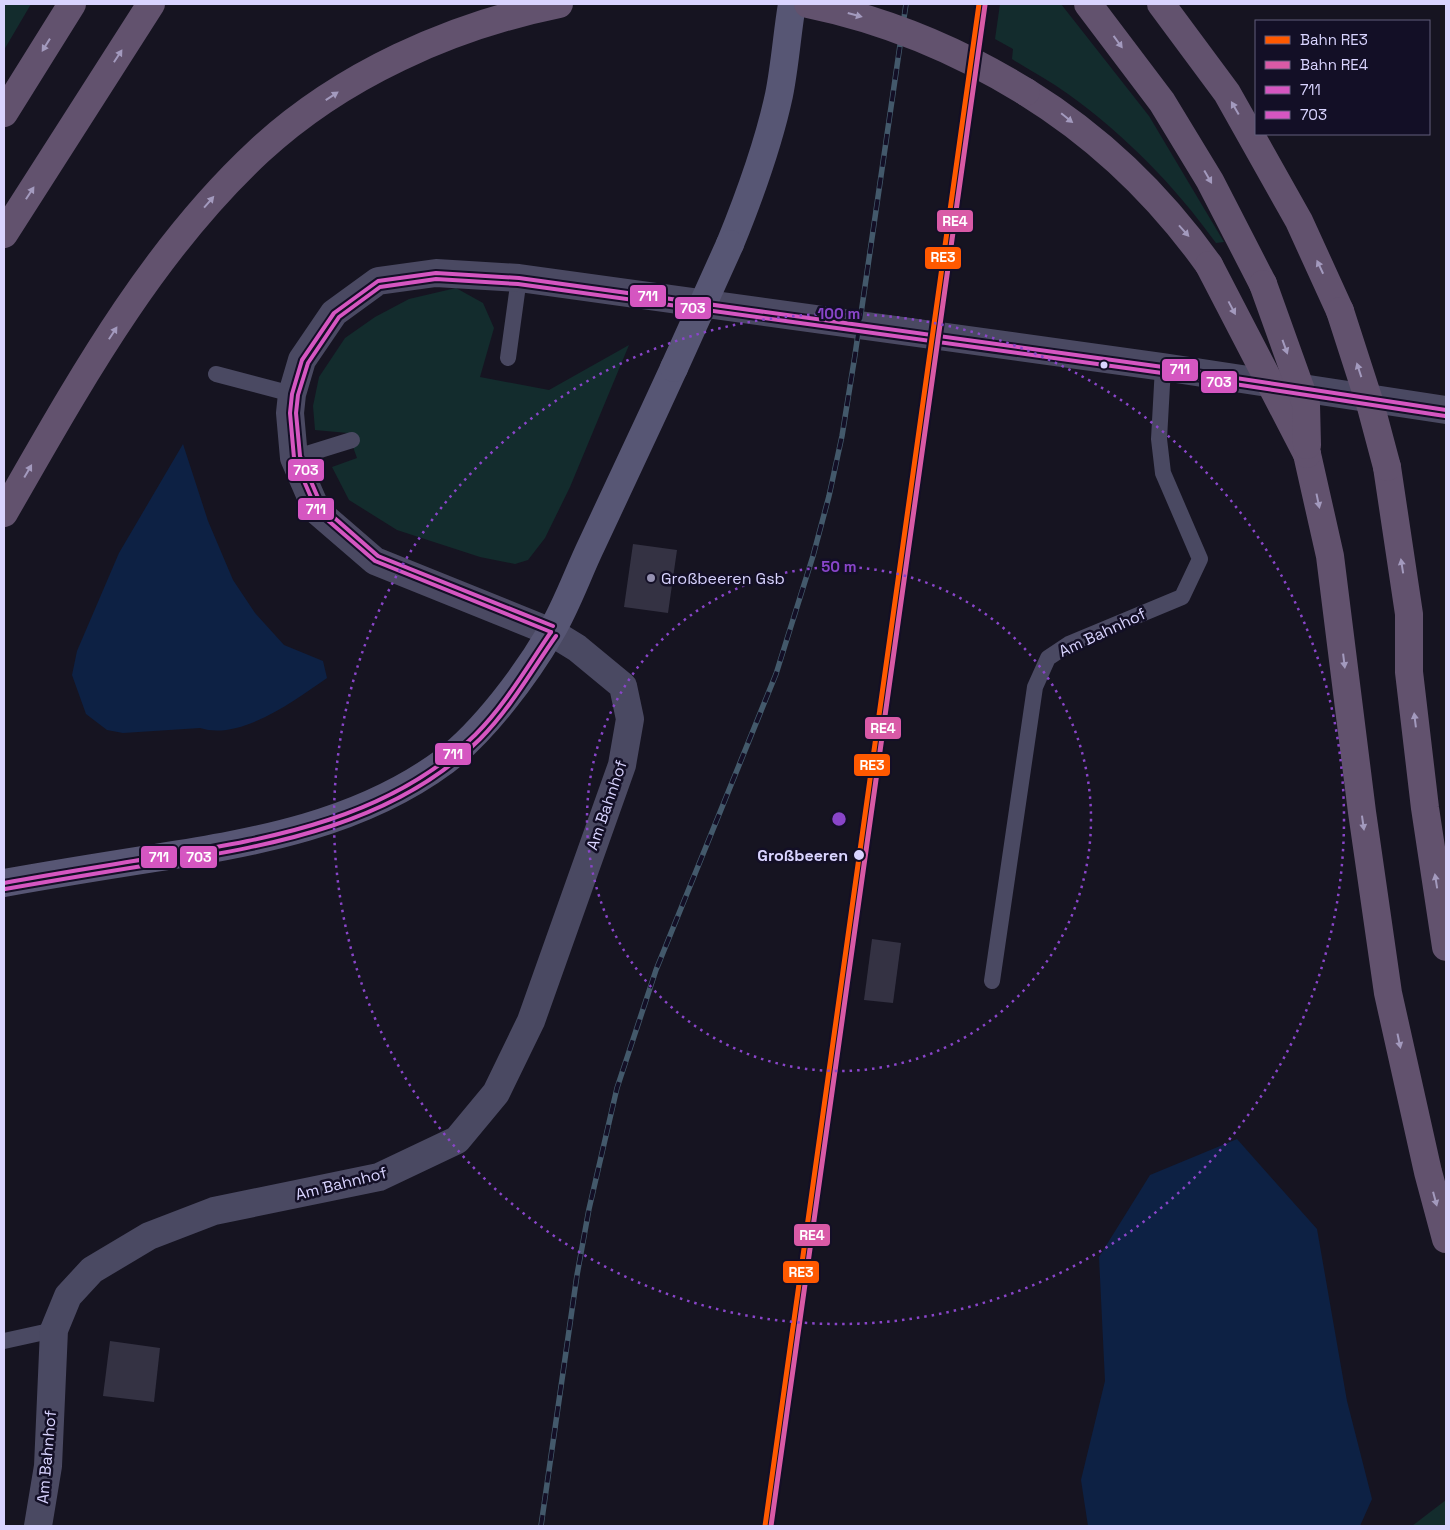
<svg xmlns="http://www.w3.org/2000/svg" width="1450" height="1530" viewBox="0 0 1450 1530" font-family="'Space Grotesk',sans-serif">
	<style>
		.green { fill: #132c2d }
		.water { fill: #0d2144 }
		.building { fill: #343243 }
		.lines { fill: none; stroke-linecap: round; stroke-linejoin: round }
		.service { stroke: #4a4962; stroke-width: 16 }
		.minor { stroke: #4a4962; stroke-width: 28 }
		.tertiary { stroke: #4a4962; stroke-width: 28 }
		.secondary { stroke: #575674; stroke-width: 28 }
		.trunk { stroke: #62526e; stroke-width: 28 }
		.rail-casing { stroke: #43596b; stroke-width: 5.5 }
		.rail { stroke: #130f26; stroke-width: 4; stroke-dasharray: 11; stroke-linecap: butt }
		.secondary-bridge { stroke: #575674; stroke-width: 28 }
		.trunk-bridge { stroke: #62526e; stroke-width: 28 }
		.bus-1-casing { stroke: #130f26; stroke-width: 8 }
		.bus-2-casing { stroke: #130f26; stroke-width: 8 }
		.bus-1 { stroke: #d556c1; stroke-width: 4 }
		.bus-2 { stroke: #d556c1; stroke-width: 4 }
		.rail-1-casing { stroke: #130f26; stroke-width: 9 }
		.rail-2-casing { stroke: #130f26; stroke-width: 9 }
		.rail-1 { stroke: #ff5900; stroke-width: 5 }
		.rail-2 { stroke: #d95aa6; stroke-width: 5 }
		.oneway { fill: #a39abe }
		.ring { fill: none; stroke: #8945c9; stroke-width: 2.5; stroke-dasharray: 2.5 5 }
		.bus-dot { fill: #d9d4ff; stroke: #130f26; stroke-width: 2 }
		.poi-dot { fill: #9591b1; stroke: #130f26; stroke-width: 2 }
		.labels { text-anchor: middle; stroke-width: 5; stroke-linejoin: round; paint-order: stroke }
		.poi-label { font-size: 16px; fill: #d9d4ff; stroke: #130f26; text-anchor: start }
		.street-label { font-size: 16px; fill: #d9d4ff; stroke: #130f26 }
		.stop-label { font-size: 16px; font-weight: bold; fill: #d9d4ff; stroke: #130f26; text-anchor: end }
		.centre { fill: #8945c9; stroke: #130f26; stroke-width: 2.5 }
		.ring-label { font-size: 15px; text-anchor: middle; font-weight: bold; fill: #8945c9; stroke: #130f26; stroke-width: 5; stroke-linejoin: round; paint-order: stroke }
		.line-badge { stroke: #130f26; stroke-width: 2 }
		.badge-label { font-size: 14px; text-anchor: middle; font-weight: bold; fill: #fff }
	</style>
	<rect width="100%" height="100%" fill="#161421"/>
	<g class="green">
		<path d="M 4,4 L 31,4 L 4,50 Z"/>
		<path d="M 1000,4 L 1061,4 L 1149,116 L 1224,242 L 1216,243 C 1175,186 1125,135 1068,94 C 1050,81 1031,71 1012,59 L 1013,49 L 995,39 Z"/>
		<path d="M 456,288 L 483,303 L 494,328 L 480,377 L 549,390 L 629,345 L 570,487 L 545,538 L 528,560 L 515,564 L 480,557 L 397,530 L 349,500 L 332,467 L 357,458 L 348,433 L 315,430 L 313,406 L 319,377 L 345,338 L 375,317 L 409,299 Z"/>
		<path d="M 1446,1500 L 1446,1526 L 1412,1526 Z"/>
	</g>
	<g class="water">
		<path d="M 183,444 L 208,521 L 233,580 L 255,613 L 284,645 L 323,661 L 327,678 C 295,700 241,741 200,728 L 123,733 L 107,730 L 86,714 L 72,675 L 77,651 L 119,553 Z"/>
		<path d="M 1237,1139 L 1317,1229 L 1347,1401 L 1372,1499 L 1360,1526 L 1088,1526 L 1081,1480 L 1105,1381 L 1099,1257 L 1150,1175 Z"/>
	</g>
	<g class="building">
		<path d="M 633,544 L 677,550 L 668,613 L 624,607 Z"/>
		<path d="M 872,939 L 901,943 L 893,1003 L 864,1000 Z"/>
		<path d="M 110,1341 L 160,1348 L 154,1402 L 103,1396 Z"/>
	</g>
	<g class="lines">
		<g class="service">
			<path d="M 508,358 L 519,278"/>
			<path d="M 216,374 L 292,394"/>
			<path d="M 294,458 L 352,440"/>
			<path d="M 992,981 L 1035,687 L 1048,658 L 1069,644 L 1182,597 L 1200,559 L 1163,473 L 1159,439 L 1163,367"/>
			<path d="M 4,1341 L 54,1330"/>
		</g>
		<path class="minor" d="M 38,1526 L 48,1466 L 54,1330 L 68,1296 L 92,1270 L 149,1236 L 214,1211 L 379,1177 L 457,1140 L 496,1093 L 531,1021 L 622,765 L 630,719 L 623,686 L 577,648 L 551,632"/>
		<path class="tertiary" d="M 551,632 L 375,561 L 317,511 L 294,458 L 290,413 L 292,394 L 302,360 L 334,313 L 378,281 L 436,273 L 519,278 L 1163,367 L 1446,410"/>
		<g class="secondary">
			<path d="M 730,244 C 750,195 768,146 779,95 C 785,65 787,34 792,4"/>
			<path d="M 4,883 C 54,874 104,866 155,858 C 257,842 360,824 445,761 C 484,731 526,675 551,632 C 567,605 578,573 592,544 C 619,486 647,427 674,368"/>
		</g>
		<g class="trunk">
			<path d="M 1088,4 L 1162,102 L 1210,181 L 1263,284"/>
			<path d="M 1161,4 L 1227,93 L 1299,221 L 1340,311"/>
			<path d="M 1026,92 C 1097,136 1160,196 1209,265"/>
			<path d="M 4,113 L 72,4"/>
			<path d="M 4,234 L 151,4"/>
			<path d="M 1307,454 L 1330,556 L 1362,812 L 1388,993 L 1428,1172 L 1446,1239"/>
			<path d="M 1387,467 L 1409,614 L 1409,672 L 1425,808 L 1446,947"/>
			<path d="M 4,513 C 77,386 150,252 259,151 C 341,75 451,26 559,4"/>
		</g>
		<defs>
			<path id="rail" d="M 541,1526 L 577,1275 L 589,1209 L 617,1088 L 656,970 L 776,674 L 813,556 L 829,496 L 842,436 L 855,355 L 906,4"/>
		</defs>
		<use href="#rail" class="rail-casing"/>
		<use href="#rail" class="rail"/>
		<path class="secondary-bridge" d="M 674,368 L 730,244"/>
		<g class="trunk-bridge">
			<path d="M 808,4 C 886,20 958,50 1026,92"/>
			<path d="M 1209,265 L 1307,454"/>
			<path d="M 1263,284 L 1306,404 L 1307,445"/>
			<path d="M 1340,311 L 1371,407 L 1387,467"/>
		</g>
		<defs>
			<g id="bus-1">
				<path d="M 551,632 L 375,561 L 317,511 L 294,458 L 290,413 L 292,394 L 302,360 L 334,313 L 378,281 L 436,273 L 519,278 L 1163,367 L 1446,410"/>
				<path d="M 4,883 C 57,873 111,865 164,856 C 275,838 391,817 475,735 C 505,705 527,667 551,632"/>
			</g>
			<g id="bus-2">
				<path d="M 553,626 L 378,556 L 322,507 L 300,456 L 296,413 L 298,395 L 308,363 L 339,317 L 380,287 L 436,279 L 518,284 L 1162,373 L 1445,416"/>
				<path d="M 5,889 C 57,880 109,871 162,863 C 275,845 396,823 480,739 C 510,709 532,670 556,636"/>
			</g>
		</defs>
		<use href="#bus-1" class="bus-1-casing"/>
		<use href="#bus-2" class="bus-2-casing"/>
		<use href="#bus-1" class="bus-1"/>
		<use href="#bus-2" class="bus-2"/>
		<defs>
			<path id="rail-1" d="M 765,1526 L 979,4"/>
			<path id="rail-2" d="M 771,1526 L 985,5"/>
		</defs>
		<use href="#rail-1" class="rail-1-casing"/>
		<use href="#rail-2" class="rail-2-casing"/>
		<use href="#rail-1" class="rail-1"/>
		<use href="#rail-2" class="rail-2"/>
	</g>
	<defs><path id="oneway-solid" d="M-6-.8H1V-3.2L6.5 0L1 3.2V.8H-6Z" transform="scale(1.25)"/></defs>
	<g class="oneway">
		<use href="#oneway-solid" transform="translate(855 15) rotate(15)"/>
		<use href="#oneway-solid" transform="translate(1118 42) rotate(54)"/>
		<use href="#oneway-solid" transform="translate(46 45) rotate(122)"/>
		<use href="#oneway-solid" transform="translate(118 56) rotate(-57)"/>
		<use href="#oneway-solid" transform="translate(332 96) rotate(-33)"/>
		<use href="#oneway-solid" transform="translate(1235 108) rotate(-120)"/>
		<use href="#oneway-solid" transform="translate(1067 118) rotate(39)"/>
		<use href="#oneway-solid" transform="translate(1208 177) rotate(60)"/>
		<use href="#oneway-solid" transform="translate(30 193) rotate(-57)"/>
		<use href="#oneway-solid" transform="translate(209 202) rotate(-49)"/>
		<use href="#oneway-solid" transform="translate(1184 231) rotate(48)"/>
		<use href="#oneway-solid" transform="translate(1320 267) rotate(-115)"/>
		<use href="#oneway-solid" transform="translate(1232 308) rotate(62)"/>
		<use href="#oneway-solid" transform="translate(113 333) rotate(-57)"/>
		<use href="#oneway-solid" transform="translate(1285 347) rotate(70)"/>
		<use href="#oneway-solid" transform="translate(1359 370) rotate(-108)"/>
		<use href="#oneway-solid" transform="translate(28 471) rotate(-60)"/>
		<use href="#oneway-solid" transform="translate(1318 501) rotate(78)"/>
		<use href="#oneway-solid" transform="translate(1402 566) rotate(-99)"/>
		<use href="#oneway-solid" transform="translate(1344 661) rotate(83)"/>
		<use href="#oneway-solid" transform="translate(1415 720) rotate(-97)"/>
		<use href="#oneway-solid" transform="translate(1363 823) rotate(82)"/>
		<use href="#oneway-solid" transform="translate(1436 881) rotate(-99)"/>
		<use href="#oneway-solid" transform="translate(1399 1041) rotate(78)"/>
		<use href="#oneway-solid" transform="translate(1435 1199) rotate(75)"/>
	</g>
	<g class="ring">
		<circle cx="839" cy="819" r="252"/>
		<circle cx="839" cy="819" r="505"/>
	</g>
	<g class="bus-dot">
		<circle cx="1104" cy="365" r="4.5"/>
		<circle cx="859" cy="855" r="6"/>
	</g>
	<circle class="poi-dot" cx="651" cy="578" r="5"/>
	<g class="labels">
		<g class="poi-label">
			<text x="661" y="584">Großbeeren Gsb</text>
		</g>
		<g class="street-label">
			<text transform="translate(1102 632) rotate(-25)" y="6">Am Bahnhof</text>
			<text transform="translate(606 805) rotate(-71)" y="6">Am Bahnhof</text>
			<text transform="translate(341 1183) rotate(-14)" y="6">Am Bahnhof</text>
			<text transform="translate(46 1457) rotate(-85)" y="6">Am Bahnhof</text>
		</g>
		<g class="stop-label">
			<text x="848" y="861">Großbeeren</text>
		</g>
	</g>
	<circle cx="839" cy="819" r="8" class="centre"/>
	<g class="ring-label">
		<text x="839" y="319">100 m</text>
		<text x="839" y="572">50 m</text>
	</g>
	<g class="line-badge">
		<rect x="936" y="209" width="38" height="24" rx="5" fill="#d95aa6"/>
		<rect x="924" y="246" width="38" height="24" rx="5" fill="#ff5900"/>
		<rect x="629" y="284" width="38" height="24" rx="5" fill="#d556c1"/>
		<rect x="674" y="296" width="38" height="24" rx="5" fill="#d556c1"/>
		<rect x="1161" y="358" width="38" height="24" rx="5" fill="#d556c1"/>
		<rect x="1200" y="370" width="38" height="24" rx="5" fill="#d556c1"/>
		<rect x="287" y="458" width="38" height="24" rx="5" fill="#d556c1"/>
		<rect x="297" y="497" width="38" height="24" rx="5" fill="#d556c1"/>
		<rect x="864" y="716" width="38" height="24" rx="5" fill="#d95aa6"/>
		<rect x="434" y="742" width="38" height="24" rx="5" fill="#d556c1"/>
		<rect x="853" y="753" width="38" height="24" rx="5" fill="#ff5900"/>
		<rect x="140" y="845" width="38" height="24" rx="5" fill="#d556c1"/>
		<rect x="179" y="845" width="39" height="24" rx="5" fill="#d556c1"/>
		<rect x="793" y="1223" width="38" height="24" rx="5" fill="#d95aa6"/>
		<rect x="782" y="1260" width="38" height="24" rx="5" fill="#ff5900"/>
	</g>
	<g class="badge-label">
		<text x="955" y="226">RE4</text>
		<text x="943" y="262">RE3</text>
		<text x="648" y="301">711</text>
		<text x="693" y="313">703</text>
		<text x="1180" y="374">711</text>
		<text x="1219" y="387">703</text>
		<text x="306" y="475">703</text>
		<text x="316" y="514">711</text>
		<text x="883" y="733">RE4</text>
		<text x="453" y="759">711</text>
		<text x="872" y="770">RE3</text>
		<text x="159" y="862">711</text>
		<text x="199" y="862">703</text>
		<text x="812" y="1240">RE4</text>
		<text x="801" y="1277">RE3</text>
	</g>
	<rect width="1450" height="1530" fill="none" stroke="#d9d4ff" stroke-width="10"/>
	<rect x="1255" y="20" width="175" height="115" fill="#130f26" stroke="#625e7d"/>
	<rect x="1265" y="36" width="25" height="8" fill="#ff5900" stroke="#625e7d"/>
	<text x="1300" y="45" font-size="15" fill="#d9d4ff">Bahn RE3</text>
	<rect x="1265" y="61" width="25" height="8" fill="#d95aa6" stroke="#625e7d"/>
	<text x="1300" y="70" font-size="15" fill="#d9d4ff">Bahn RE4</text>
	<rect x="1265" y="86" width="25" height="8" fill="#d556c1" stroke="#625e7d"/>
	<text x="1300" y="95" font-size="15" fill="#d9d4ff">711</text>
	<rect x="1265" y="111" width="25" height="8" fill="#d556c1" stroke="#625e7d"/>
	<text x="1300" y="120" font-size="15" fill="#d9d4ff">703</text>
</svg>
